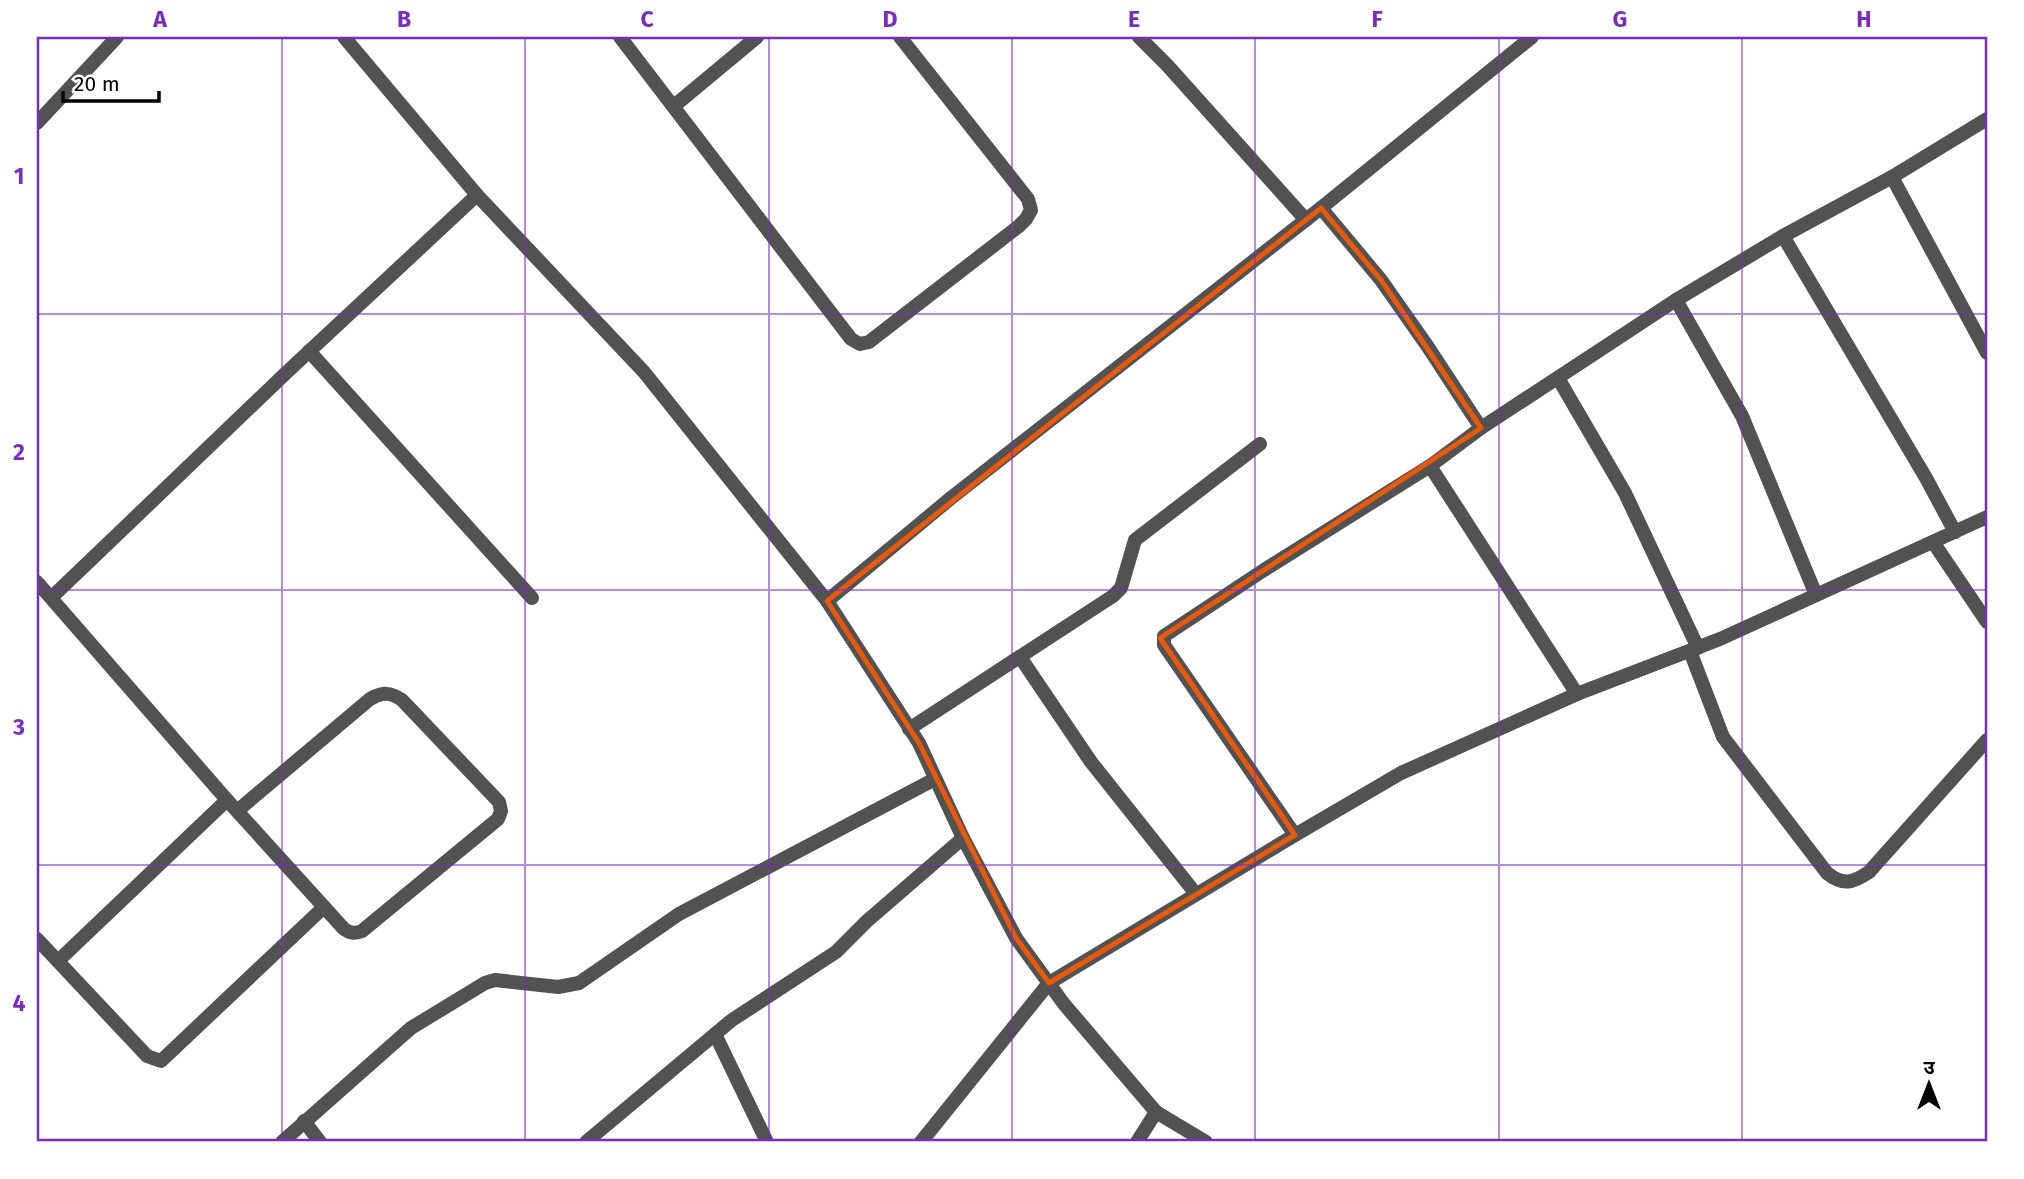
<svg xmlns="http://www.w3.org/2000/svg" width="2024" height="1179" viewBox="0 0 2024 1179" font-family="'Fira Sans','Noto Sans Devanagari',sans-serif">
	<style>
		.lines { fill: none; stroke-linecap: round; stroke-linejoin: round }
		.minor { stroke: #525252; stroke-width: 14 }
		.marked { fill: none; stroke: #e8590c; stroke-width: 5; stroke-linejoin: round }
		.grid { fill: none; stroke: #7b2cbf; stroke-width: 2; stroke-opacity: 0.55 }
		.neatline { fill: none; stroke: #7b2cbf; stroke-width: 2.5 }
		.grid-label { font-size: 23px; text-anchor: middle; font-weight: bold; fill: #7b2cbf }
	</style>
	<rect width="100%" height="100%" fill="#fff"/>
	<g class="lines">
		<g class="minor">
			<path d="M 344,37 L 477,195 L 644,372 L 827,601 L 919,743 L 963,838 L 1016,938 L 1064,1004 L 1156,1112 L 1206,1142"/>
			<path d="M 620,37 L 851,339 L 860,344 L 869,342 L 1019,226 L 1026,219 L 1031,210 L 1028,199 L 900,37"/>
			<path d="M 1139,37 L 1167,65 L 1306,220"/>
			<path d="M 674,106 L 757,37"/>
			<path d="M 37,123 L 117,37"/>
			<path d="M 1892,177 L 1987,353"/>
			<path d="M 1321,208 L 1381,280 L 1428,347 L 1481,428"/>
			<path d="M 1783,236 L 1926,478 L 1955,532"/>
			<path d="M 1676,300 L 1742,416 L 1816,595"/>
			<path d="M 309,351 L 532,598"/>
			<path d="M 1558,378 L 1625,493 L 1698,648"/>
			<path d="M 1430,466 L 1577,694"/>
			<path d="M 1933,542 L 1987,622"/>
			<path d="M 37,582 L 227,800 L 237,811 L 344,929 C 350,933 354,934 362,931 L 498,819 L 501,811 L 499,802 L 402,700 C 390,692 383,692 370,699 L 237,811"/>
			<path d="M 52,597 L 287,372 L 477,195"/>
			<path d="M 827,601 L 951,498 L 1321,208 L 1532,37"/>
			<path d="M 1690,651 L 1723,737 L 1827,873 C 1843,886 1853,883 1869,872 L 1987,740"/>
			<path d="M 1020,657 L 1091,762 L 1196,894"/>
			<path d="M 909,729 L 1113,596 L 1121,588 L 1135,540 L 1260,444"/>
			<path d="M 1295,835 L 1164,645 L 1164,636 L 1264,570 L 1430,466 L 1481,428 L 1676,300 L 1783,236 L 1892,177 L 1987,119"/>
			<path d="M 37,939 L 147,1056 L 161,1061 L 324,907"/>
			<path d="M 58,961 L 227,800"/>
			<path d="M 715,1034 L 767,1142"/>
			<path d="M 304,1121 L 320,1142"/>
			<path d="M 282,1142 L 411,1028 L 485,983 L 495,980 L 558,987 L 579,983 L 679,914 L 935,779"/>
			<path d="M 586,1142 L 732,1020 L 836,952 L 867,921 L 963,838"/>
			<path d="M 921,1142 L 1049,983 L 1295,835 L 1401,773 L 1577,694 L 1720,639 L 1987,517"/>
			<path d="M 1137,1142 L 1156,1112"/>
		</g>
	</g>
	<path class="marked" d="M 1321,208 L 1381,280 L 1481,428 L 1160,638 L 1295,835 L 1049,983 L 1016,938 L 919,743 L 827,601 Z"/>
	<path class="grid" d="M 282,37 L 282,1142M 525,37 L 525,1142M 769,37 L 769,1142M 1012,37 L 1012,1142M 1255,37 L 1255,1142M 1499,37 L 1499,1142M 1742,37 L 1742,1142M 37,314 L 1987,314M 37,590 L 1987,590M 37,865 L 1987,865"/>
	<rect width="2024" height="1179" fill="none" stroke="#ffffff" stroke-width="77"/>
	<g transform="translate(1929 1084)" stroke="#ffffff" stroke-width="5" paint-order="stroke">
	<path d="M0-5L12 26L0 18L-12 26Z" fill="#000000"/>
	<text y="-10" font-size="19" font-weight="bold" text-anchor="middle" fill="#000000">उ</text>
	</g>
	<path d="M63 91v10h96v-10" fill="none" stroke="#000000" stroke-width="3.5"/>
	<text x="74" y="91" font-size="21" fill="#000000" stroke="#ffffff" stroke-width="5" paint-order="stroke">20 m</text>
	<rect x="38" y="38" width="1948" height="1102" class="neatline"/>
	<g class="grid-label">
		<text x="160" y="27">A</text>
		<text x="404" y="27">B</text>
		<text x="647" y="27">C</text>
		<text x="890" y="27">D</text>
		<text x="1134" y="27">E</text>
		<text x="1377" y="27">F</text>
		<text x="1620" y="27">G</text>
		<text x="1864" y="27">H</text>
		<text x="19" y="184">1</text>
		<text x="19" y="460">2</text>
		<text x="19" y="735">3</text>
		<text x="19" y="1011">4</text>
	</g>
</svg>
